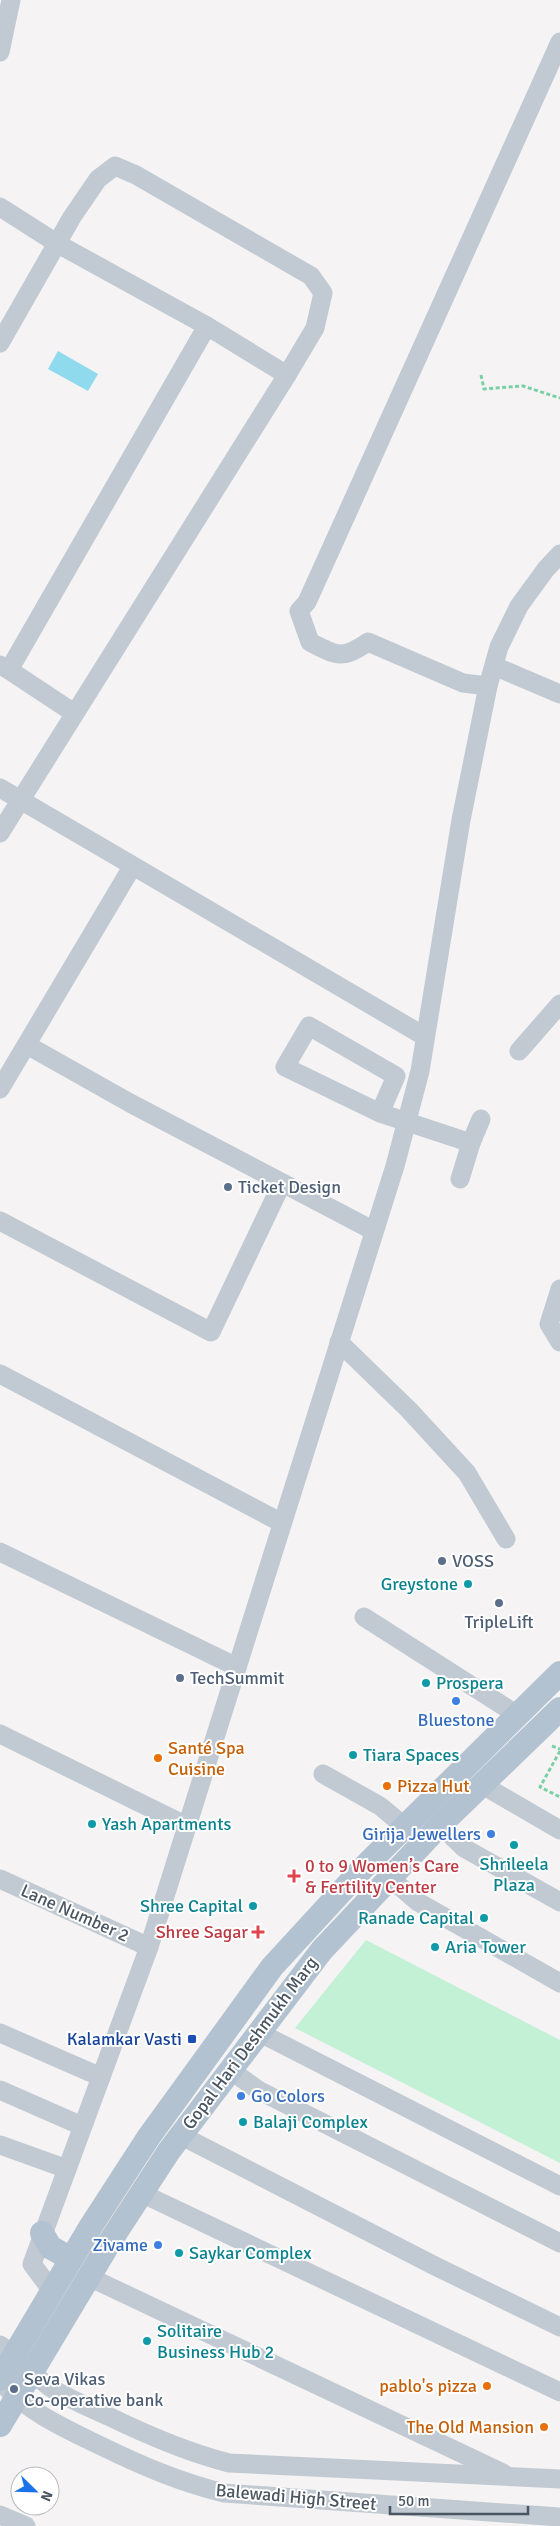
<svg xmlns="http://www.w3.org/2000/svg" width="560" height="2526" viewBox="0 0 560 2526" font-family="Signika,sans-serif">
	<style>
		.green { fill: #c3f1d5 }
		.water { fill: #90daee }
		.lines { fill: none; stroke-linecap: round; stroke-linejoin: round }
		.path { stroke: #7ad0a6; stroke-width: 3; stroke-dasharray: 4 2.5; stroke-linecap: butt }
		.minor { stroke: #c1cad2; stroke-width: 19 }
		.major { stroke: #b3c2d1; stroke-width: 24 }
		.service-dot { fill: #5c6f8a; stroke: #fff; stroke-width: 2 }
		.culture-dot { fill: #0f9aa8; stroke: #fff; stroke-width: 2 }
		.shop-dot { fill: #3f7fe0; stroke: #fff; stroke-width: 2 }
		.food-dot { fill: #e8710a; stroke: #fff; stroke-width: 2 }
		.health-dot { fill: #e0444e; stroke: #fff; stroke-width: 2 }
		.transit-dot { fill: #1a4fb4; stroke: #fff; stroke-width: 2 }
		.labels { text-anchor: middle; stroke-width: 4; stroke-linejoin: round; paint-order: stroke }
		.service-label { font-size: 18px; fill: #4e5e75; stroke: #fff; text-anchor: start }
		.culture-label { font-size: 18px; fill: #0d838f; stroke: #fff; text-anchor: start }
		.shop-label { font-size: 18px; fill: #366cbe; stroke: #fff; text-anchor: end }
		.food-label { font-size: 18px; fill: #c56008; stroke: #fff; text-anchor: start }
		.health-label { font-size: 18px; fill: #be3a42; stroke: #fff; text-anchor: start }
		.street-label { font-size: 18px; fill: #4a5661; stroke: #fff }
		.transit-label { font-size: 18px; fill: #164399; stroke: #fff; text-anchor: end }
	</style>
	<rect width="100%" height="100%" fill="#f5f3f3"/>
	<path class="green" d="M 366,1940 L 560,2040 L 560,2163 L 295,2028 Z"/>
	<path class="water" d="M 58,351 L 98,374 L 88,391 L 48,369 Z"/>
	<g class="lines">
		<g class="path">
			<path d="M 481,375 L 484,389 L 523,386 L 560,398"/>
			<path d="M 552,1746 L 560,1749"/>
			<path d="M 560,1751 L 540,1787 L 560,1797"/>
		</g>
		<g class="minor">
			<path d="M 0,52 L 11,0"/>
			<path d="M 0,207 L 58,244 L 207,326 L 9,670 L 0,665"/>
			<path d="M 0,343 L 72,217 L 98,179 L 115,166 L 136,175 L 311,276 L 323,293 L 315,328 L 287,375"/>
			<path d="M 494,666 L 560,694"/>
			<path d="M 9,670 L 74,713"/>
			<path d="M 488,686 L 463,683 L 368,642 C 342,660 337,656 310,642 L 299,611 L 307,602 L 560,42"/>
			<path d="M 0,788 L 424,1036"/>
			<path d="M 0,833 L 287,375 L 207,326"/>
			<path d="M 27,1045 L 130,1103 L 374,1231"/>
			<path d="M 519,1051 L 560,1004"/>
			<path d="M 0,1089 L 132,867"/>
			<path d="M 380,1113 L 396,1076 L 309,1026 L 285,1067 L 380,1113 L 471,1143 L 460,1179"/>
			<path d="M 471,1143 L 481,1119"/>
			<path d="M 0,1221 L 211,1332 L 282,1183"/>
			<path d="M 560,1289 L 549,1324 L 560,1342"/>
			<path d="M 339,1342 L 409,1410 L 467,1473 L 506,1539"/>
			<path d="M 0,1374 L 282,1523"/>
			<path d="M 0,1552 L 237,1667"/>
			<path d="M 364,1617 L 516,1714"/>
			<path d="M 0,1734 L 187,1826"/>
			<path d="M 323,1774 L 380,1806 L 404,1826"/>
			<path d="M 481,1784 L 560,1830"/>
			<path d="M 440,1825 L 464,1848 L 560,1902"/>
			<path d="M 389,1877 L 418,1902 L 560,1983"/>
			<path d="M 0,1879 L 149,1947"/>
			<path d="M 258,2032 L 560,2186"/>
			<path d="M 0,2033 L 101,2077"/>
			<path d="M 229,2069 L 258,2090 L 560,2243"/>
			<path d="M 0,2090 L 82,2126"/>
			<path d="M 180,2135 L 435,2266 L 560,2327"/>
			<path d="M 0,2145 L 67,2169"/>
			<path d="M 141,2193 L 560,2392"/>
			<path d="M 89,2277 L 503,2473"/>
			<path d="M 52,2291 L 32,2264 L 149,1947 L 395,1166 L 420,1071 L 461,820 L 488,686 L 499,647 L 519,606 L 546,569 L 560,554"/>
			<path d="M 0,2345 C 20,2358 34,2378 56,2391 C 72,2400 90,2408 108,2416 C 147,2435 186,2452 229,2463 L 560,2479"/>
			<path d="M 0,2381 C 28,2412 62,2427 99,2445 C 140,2465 179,2482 224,2493 L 560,2517"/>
			<path d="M 0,2515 L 26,2526"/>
		</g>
		<g class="major">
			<path d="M 42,2233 L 50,2247 L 71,2259"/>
			<path d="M 0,2379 L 91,2226 L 148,2138 L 272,1967 L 363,1868 L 560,1673"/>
			<path d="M 0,2425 L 111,2240 L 169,2151 L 322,1950 L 440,1825 L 560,1709"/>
		</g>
	</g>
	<g class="service-dot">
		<circle cx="228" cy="1187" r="5"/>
		<circle cx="442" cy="1561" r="5"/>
		<circle cx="499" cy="1603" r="5"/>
		<circle cx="180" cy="1678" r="5"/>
		<circle cx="14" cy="2389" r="5"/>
	</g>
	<g class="culture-dot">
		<circle cx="468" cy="1584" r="5"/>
		<circle cx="426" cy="1683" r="5"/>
		<circle cx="353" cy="1755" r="5"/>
		<circle cx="92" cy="1824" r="5"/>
		<circle cx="514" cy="1845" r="5"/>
		<circle cx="253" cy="1906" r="5"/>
		<circle cx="484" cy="1918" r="5"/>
		<circle cx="435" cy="1947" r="5"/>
		<circle cx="243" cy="2122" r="5"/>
		<circle cx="179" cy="2253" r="5"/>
		<circle cx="147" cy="2341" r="5"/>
	</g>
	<g class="shop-dot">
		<circle cx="456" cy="1701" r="5"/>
		<circle cx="491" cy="1834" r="5"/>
		<circle cx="241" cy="2096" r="5"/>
		<circle cx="158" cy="2245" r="5"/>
	</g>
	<g class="food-dot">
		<circle cx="158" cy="1758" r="5"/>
		<circle cx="387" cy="1786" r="5"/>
		<circle cx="487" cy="2386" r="5"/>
		<circle cx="544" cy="2427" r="5"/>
	</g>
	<g class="health-dot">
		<path d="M291.5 1868.5h5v5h5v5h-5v5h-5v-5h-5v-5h5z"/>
		<path d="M255.5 1924.5h5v5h5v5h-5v5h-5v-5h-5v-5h5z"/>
	</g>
	<rect class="transit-dot" x="187" y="2034" width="10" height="10" rx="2.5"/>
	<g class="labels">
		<g class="service-label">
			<text x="238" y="1193">Ticket Design</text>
			<text x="452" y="1567">VOSS</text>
			<text x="499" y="1628" text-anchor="middle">TripleLift</text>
			<text x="190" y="1684">TechSummit</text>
			<text x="24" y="2385">Seva Vikas<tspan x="24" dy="21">Co-operative bank</tspan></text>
		</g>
		<g class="culture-label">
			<text x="458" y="1590" text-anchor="end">Greystone</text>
			<text x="436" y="1689">Prospera</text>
			<text x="363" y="1761">Tiara Spaces</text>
			<text x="102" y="1830">Yash Apartments</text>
			<text x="514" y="1870" text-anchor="middle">Shrileela<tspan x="514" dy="21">Plaza</tspan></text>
			<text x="243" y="1912" text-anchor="end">Shree Capital</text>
			<text x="474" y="1924" text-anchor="end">Ranade Capital</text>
			<text x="445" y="1953">Aria Tower</text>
			<text x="253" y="2128">Balaji Complex</text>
			<text x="189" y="2259">Saykar Complex</text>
			<text x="157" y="2337">Solitaire<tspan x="157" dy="21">Business Hub 2</tspan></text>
		</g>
		<g class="shop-label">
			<text x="456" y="1726" text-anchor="middle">Bluestone</text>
			<text x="481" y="1840">Girija Jewellers</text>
			<text x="251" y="2102" text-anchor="start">Go Colors</text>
			<text x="148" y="2251">Zivame</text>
		</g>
		<g class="food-label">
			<text x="168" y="1754">Santé Spa<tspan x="168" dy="21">Cuisine</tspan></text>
			<text x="397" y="1792">Pizza Hut</text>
			<text x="477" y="2392" text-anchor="end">pablo's pizza</text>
			<text x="534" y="2433" text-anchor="end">The Old Mansion</text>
		</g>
		<g class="health-label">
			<text x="305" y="1872">0 to 9 Women’s Care<tspan x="305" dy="21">&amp; Fertility Center</tspan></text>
			<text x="248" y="1938" text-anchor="end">Shree Sagar</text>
		</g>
		<g class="street-label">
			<text transform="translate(75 1913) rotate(24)" y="6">Lane Number 2</text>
			<text transform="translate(250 2043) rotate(-53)" y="6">Gopal Hari Deshmukh Marg</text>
			<text transform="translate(296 2497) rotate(5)" y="6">Balewadi High Street</text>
		</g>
		<g class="transit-label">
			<text x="182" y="2045">Kalamkar Vasti</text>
		</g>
	</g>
	<g transform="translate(35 2491) rotate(113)"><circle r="24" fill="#ffffff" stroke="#b7bbc0"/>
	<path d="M0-4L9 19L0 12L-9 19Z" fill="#1a73e8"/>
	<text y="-8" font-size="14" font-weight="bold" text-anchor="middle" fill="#4a5661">N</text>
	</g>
	<path d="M390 2506v8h138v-8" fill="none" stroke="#4a5661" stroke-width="2.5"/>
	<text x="398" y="2506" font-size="15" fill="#4a5661" stroke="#ffffff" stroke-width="4" paint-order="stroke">50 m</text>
</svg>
